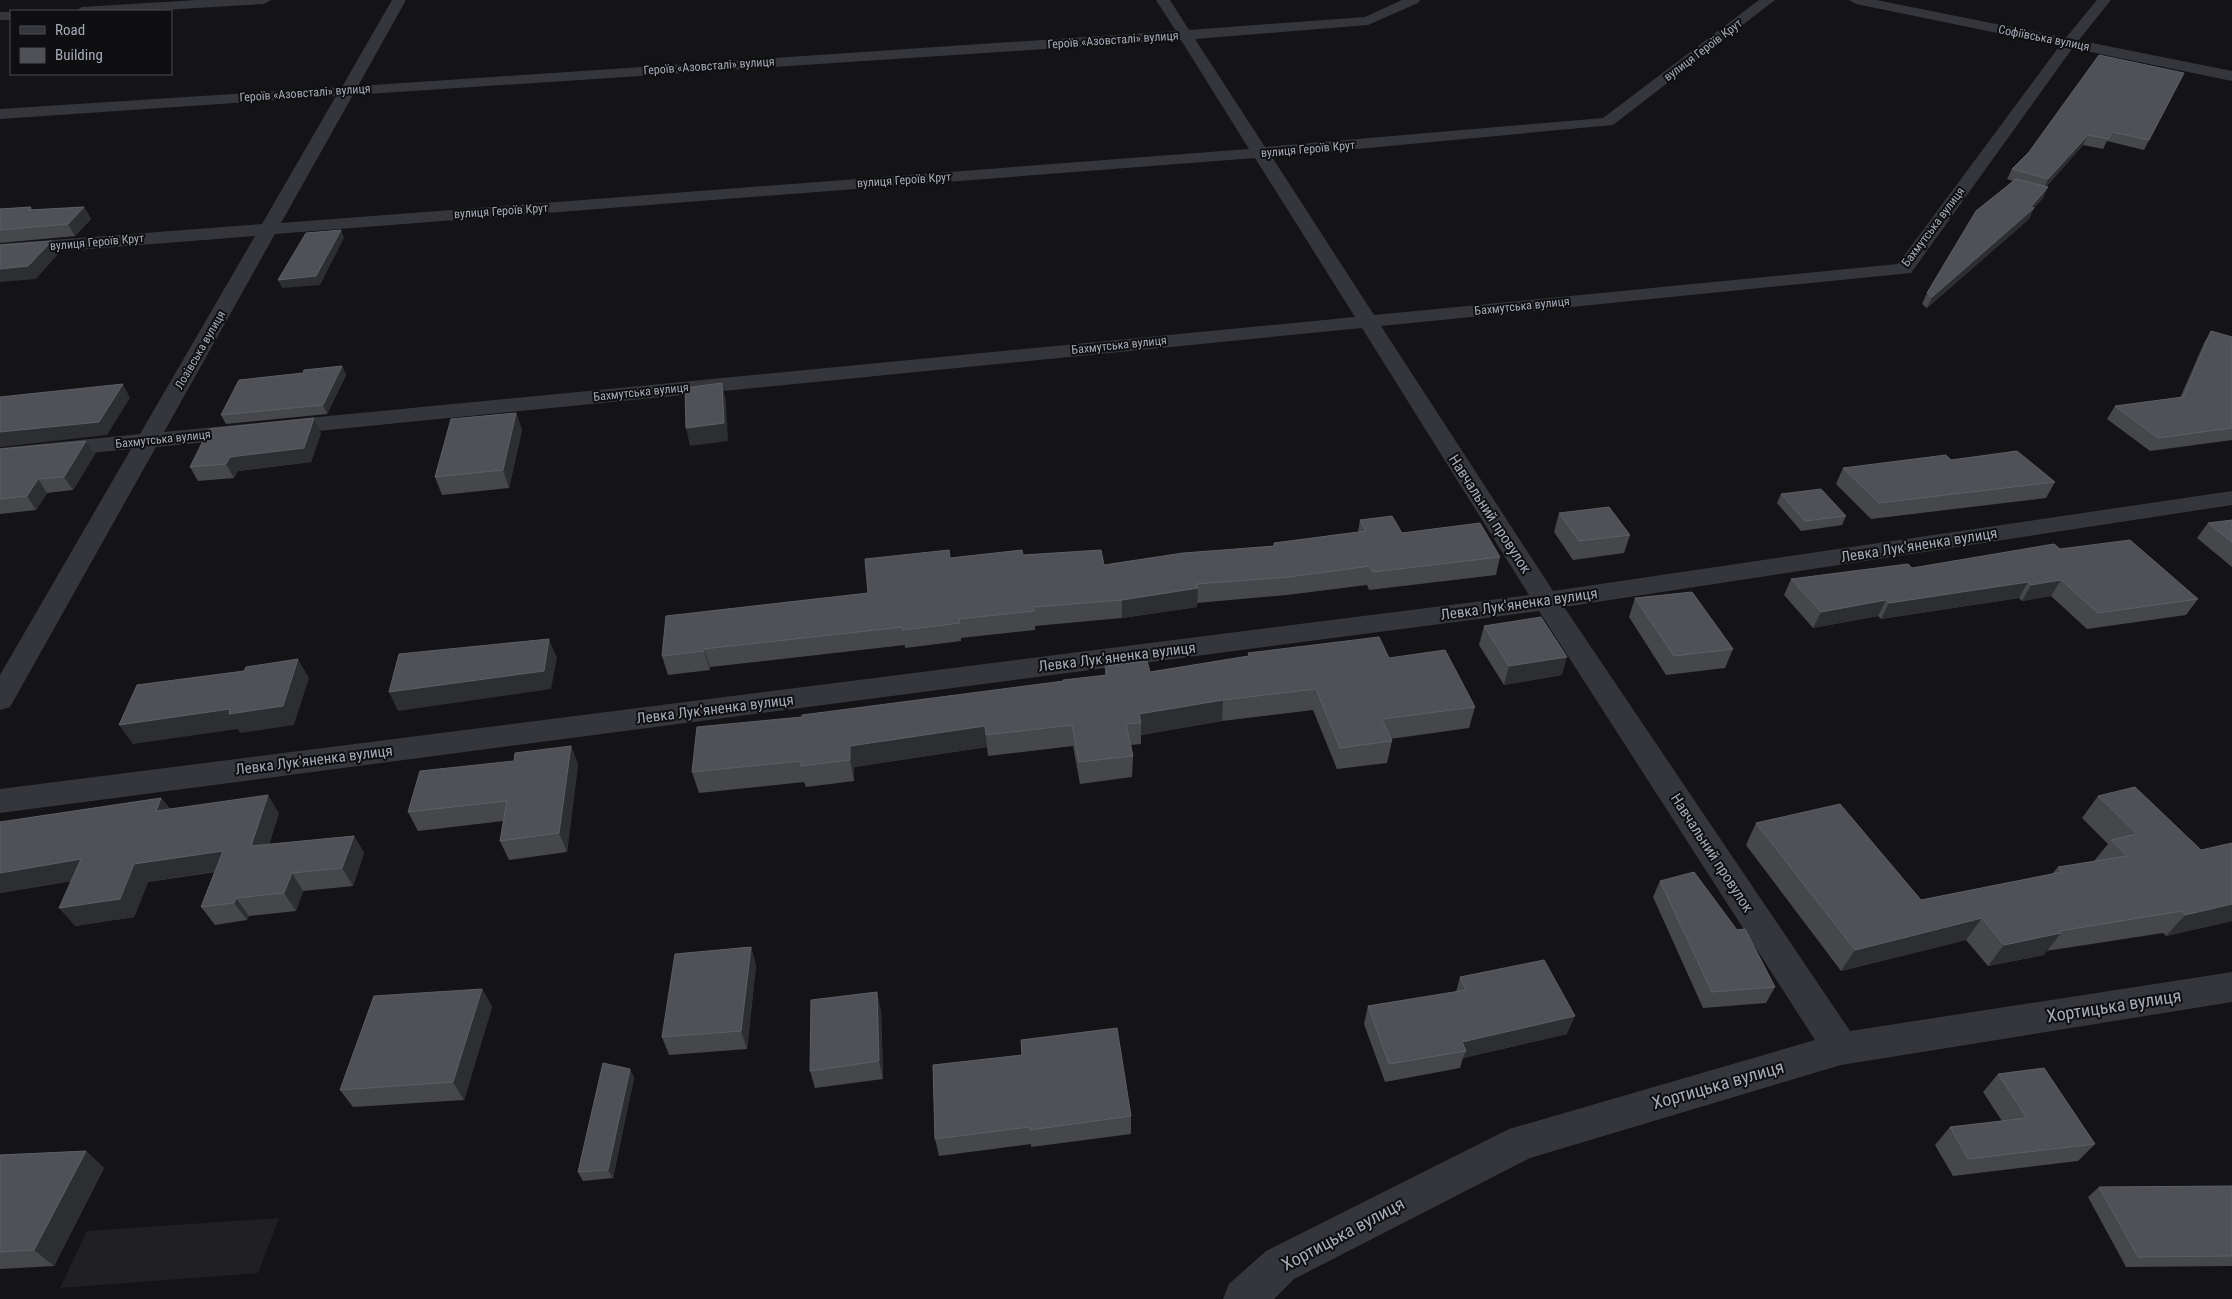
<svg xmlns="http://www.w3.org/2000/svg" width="2232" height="1299" viewBox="0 0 2232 1299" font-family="'Roboto Condensed',sans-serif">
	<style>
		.built { fill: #202023 }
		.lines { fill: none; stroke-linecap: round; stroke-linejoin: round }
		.minor { fill: #35363b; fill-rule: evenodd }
		.tertiary { fill: #35363b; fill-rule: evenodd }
		.wall { fill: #45474b }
		.shaded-wall { fill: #2d2e31 }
		.building { fill: #505157; stroke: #5d5f66 }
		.labels { text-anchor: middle; stroke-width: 4; stroke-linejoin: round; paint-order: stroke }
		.far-street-label { font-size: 12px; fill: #a5abb7; stroke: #0f0f11 }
		.street-label { font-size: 15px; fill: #a5abb7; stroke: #0f0f11 }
		.near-street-label { font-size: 18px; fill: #a5abb7; stroke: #0f0f11 }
	</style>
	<rect width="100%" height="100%" fill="#141416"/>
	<path class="built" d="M 279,1218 L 258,1273 L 60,1288 L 87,1231 Z"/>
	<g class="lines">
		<g class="minor">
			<path d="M 197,0 L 271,0 L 264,4 L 146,11 L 75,11 L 82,7 Z"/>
			<path d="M 392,0 L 406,0 L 358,86 L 1176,31 L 1156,0 L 1170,0 L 1189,30 L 1365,17 L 1402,0 L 1420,0 L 1418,3 L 1368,25 L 1195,39 L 1265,147 L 1603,118 L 1759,0 L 1775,0 L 1613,125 L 1272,157 L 1374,315 L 1898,264 L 2064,40 L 2097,0 L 2111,0 L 2074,46 L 1911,273 L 1381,326 L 1553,591 L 2232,491 L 2232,505 L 1564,607 L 1850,1031 L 2232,972 L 2232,1002 L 1841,1065 L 1530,1158 L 1294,1279 L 1274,1299 L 1223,1299 L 1229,1284 L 1266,1251 L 1509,1129 L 1815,1040 L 1539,611 L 0,813 L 0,789 L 1529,595 L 1362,328 L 156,447 L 10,707 L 0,710 L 0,675 L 131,449 L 0,462 L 0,448 L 140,434 L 255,236 L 0,256 L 0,244 L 262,224 L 336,96 L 0,119 L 0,109 L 342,87 ZM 1181,40 L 1249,149 L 281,223 L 353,95 ZM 1255,158 L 1355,317 L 164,432 L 275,234 Z"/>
			<rect x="0" y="12" width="11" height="8"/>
		</g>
		<path class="tertiary" d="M 1849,0 L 1876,0 L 2232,71 L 2232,81 L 1856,4 Z"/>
	</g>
	<g class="wall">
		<path d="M 2184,73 L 2144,150 L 2107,141 L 2103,149 L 2083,145 L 2046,187 L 2043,198 L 2034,208 L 2029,219 L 1927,308 L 1922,304 L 1927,293 L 2013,181 L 2007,179 L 2012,169 Z"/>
		<path d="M 31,207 L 32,210 L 84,207 L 91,219 L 75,236 L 0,243 L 0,209 Z"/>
		<path d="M 2211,331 L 2232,337 L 2232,440 L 2150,451 L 2107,419 L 2115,406 L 2180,398 L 2204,343 Z"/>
		<path d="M 342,366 L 346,375 L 327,414 L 226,424 L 221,415 L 303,373 Z"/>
		<path d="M 516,413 L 522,430 L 509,488 L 442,495 L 435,477 Z"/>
		<path d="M 321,433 L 311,462 L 238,471 L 234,478 L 198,481 L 190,467 Z"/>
		<path d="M 86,441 L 95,454 L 73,490 L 47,493 L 36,510 L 0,514 L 0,449 Z"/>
		<path d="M 1951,460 L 2055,482 L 2046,498 L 1871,519 L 1836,484 L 1843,468 Z"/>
		<path d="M 1781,494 L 1846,516 L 1842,525 L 1801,531 L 1777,503 Z"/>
		<path d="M 1559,513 L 1630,535 L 1624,553 L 1573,560 L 1554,532 Z"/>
		<path d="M 1360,520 L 1402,533 L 1500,557 L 1496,575 L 1369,590 L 1367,585 L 1287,595 L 1197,603 L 1197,607 L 1122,618 L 1035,626 L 1035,630 L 961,638 L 961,641 L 905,648 L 905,645 L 710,667 L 710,670 L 668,675 L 662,656 L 868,593 L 950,558 L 1023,555 L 1104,565 L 1273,546 L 1274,543 L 1358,532 Z"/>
		<path d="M 2232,520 L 2232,567 L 2197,538 L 2208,523 Z"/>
		<path d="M 2060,549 L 2198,599 L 2186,615 L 2087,629 L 2051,596 L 2022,601 L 2019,598 L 1881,619 L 1878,616 L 1813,628 L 1784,595 L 1791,579 L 1912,568 Z"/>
		<path d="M 1635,598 L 1733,649 L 1725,668 L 1666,675 L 1629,617 Z"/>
		<path d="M 1484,626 L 1562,675 L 1504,685 L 1479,645 Z"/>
		<path d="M 1248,653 L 1389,658 L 1475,707 L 1469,728 L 1390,739 L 1392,741 L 1387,763 L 1337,769 L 1313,710 L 1222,721 L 1141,735 L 1141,744 L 1130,745 L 1133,756 L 1132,777 L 1080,784 L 1073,746 L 988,756 L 987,747 L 854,767 L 854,781 L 806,787 L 804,782 L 699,793 L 692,772 L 802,717 L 1063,682 L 1105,675 L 1105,666 L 1150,672 L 1248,656 Z"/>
		<path d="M 571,746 L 578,765 L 567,852 L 509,860 L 500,841 L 503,821 L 418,831 L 408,812 Z"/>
		<path d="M 2098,796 L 2232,921 L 2166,936 L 2163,933 L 2046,951 L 2044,955 L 1988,966 L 1966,940 L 1841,971 L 1746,845 L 1756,823 L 1921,900 L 2052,874 L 2058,867 L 2094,861 L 2108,844 L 2082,818 Z"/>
		<path d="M 161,798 L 170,809 L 279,813 L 269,844 L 354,836 L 364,853 L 353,886 L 303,891 L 296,911 L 249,916 L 247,920 L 215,925 L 201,907 L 215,872 L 148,882 L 134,917 L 75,926 L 72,881 L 0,893 L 0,822 Z"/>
		<path d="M 1660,881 L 1775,987 L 1766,1003 L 1703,1008 L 1653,897 Z"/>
		<path d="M 751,947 L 756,966 L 747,1049 L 669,1055 L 662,1037 Z"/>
		<path d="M 1460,977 L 1567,1034 L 1463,1058 L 1460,1068 L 1385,1082 L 1364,1024 L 1368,1006 L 1456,992 Z"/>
		<path d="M 482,989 L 492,1007 L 464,1100 L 353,1107 L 340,1090 Z"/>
		<path d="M 881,1010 L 883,1079 L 815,1088 L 810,1071 Z"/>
		<path d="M 933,1065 L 1131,1116 L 1131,1134 L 1031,1147 L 1031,1144 L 939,1156 L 935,1139 Z"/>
		<path d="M 630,1069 L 634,1078 L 613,1178 L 583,1181 L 578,1172 Z"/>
		<path d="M 1998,1074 L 2095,1144 L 2078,1161 L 1953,1176 L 1935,1145 L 1950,1127 L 2002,1121 L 1983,1092 Z"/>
		<path d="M 86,1151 L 104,1168 L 54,1266 L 0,1269 L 0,1155 Z"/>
		<path d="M 2232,1186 L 2232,1266 L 2126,1267 L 2088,1197 L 2099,1187 Z"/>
	</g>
	<g class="shaded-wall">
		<path d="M 2088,135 L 2083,145 L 2044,189 L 2048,179 Z"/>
		<path d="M 2048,187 L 2043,198 L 2034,208 L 2029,219 L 1927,308 L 1932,297 L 2031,207 Z"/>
		<path d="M 84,207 L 91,219 L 75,236 L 68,224 Z"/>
		<path d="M 341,230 L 344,238 L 320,285 L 282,288 L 278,280 Z"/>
		<path d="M 52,241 L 59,253 L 36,279 L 0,282 L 0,269 Z"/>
		<path d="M 342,366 L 346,375 L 327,414 L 323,405 Z"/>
		<path d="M 722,383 L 726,401 L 728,441 L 690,446 L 686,428 Z"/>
		<path d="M 123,384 L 130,398 L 107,435 L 0,447 L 0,432 Z"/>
		<path d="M 516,413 L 522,430 L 509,488 L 503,470 Z"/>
		<path d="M 314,418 L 321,433 L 311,462 L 238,471 L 234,478 L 226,464 L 230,457 Z"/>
		<path d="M 86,441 L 95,454 L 73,490 L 64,477 Z"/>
		<path d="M 38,479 L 47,493 L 36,510 L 27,496 Z"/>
		<path d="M 2061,580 L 2051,596 L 2022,601 L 2031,585 Z"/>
		<path d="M 2028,582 L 2019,598 L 1881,619 L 1889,603 Z"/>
		<path d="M 1198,588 L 1197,607 L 1122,618 L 1122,600 Z"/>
		<path d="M 1886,600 L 1878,616 L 1813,628 L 1821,612 Z"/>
		<path d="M 549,639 L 557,658 L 551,689 L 398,711 L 389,692 Z"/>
		<path d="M 704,649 L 710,667 L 710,670 L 704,651 Z"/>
		<path d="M 1567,657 L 1562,675 L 1504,685 L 1509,666 Z"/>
		<path d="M 298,659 L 309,678 L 294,725 L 240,733 L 238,729 L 133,744 L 119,725 Z"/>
		<path d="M 1223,700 L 1222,721 L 1141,735 L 1141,723 L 1139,714 Z"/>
		<path d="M 985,726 L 987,747 L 854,767 L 854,781 L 850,760 L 850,746 Z"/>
		<path d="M 571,746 L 578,765 L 567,852 L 559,833 Z"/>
		<path d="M 268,795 L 279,813 L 263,864 L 251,846 Z"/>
		<path d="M 161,798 L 174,816 L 156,811 Z"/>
		<path d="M 354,836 L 364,853 L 353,886 L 342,868 Z"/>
		<path d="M 223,851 L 236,868 L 148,882 L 134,917 L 75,926 L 59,908 L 134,864 Z"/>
		<path d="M 81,859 L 96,877 L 0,893 L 0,873 Z"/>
		<path d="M 292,873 L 303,891 L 296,911 L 284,893 Z"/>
		<path d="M 236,898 L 249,916 L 247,920 L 234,903 Z"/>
		<path d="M 2232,904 L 2232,921 L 2166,936 L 2185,915 Z"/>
		<path d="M 1982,918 L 1966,940 L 1841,971 L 1855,950 Z"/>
		<path d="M 2061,933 L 2044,955 L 1988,966 L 2004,945 Z"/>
		<path d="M 751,947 L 756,966 L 747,1049 L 741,1031 Z"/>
		<path d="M 482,989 L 492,1007 L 464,1100 L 453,1082 Z"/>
		<path d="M 877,992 L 881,1010 L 883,1079 L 879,1061 Z"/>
		<path d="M 1575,1016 L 1567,1034 L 1463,1058 L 1466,1051 L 1462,1042 Z"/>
		<path d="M 630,1069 L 634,1078 L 613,1178 L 608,1170 Z"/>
		<path d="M 86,1151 L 104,1168 L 54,1266 L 34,1250 Z"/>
	</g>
	<g class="building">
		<path d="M 2099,55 L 2184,73 L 2149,140 L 2112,132 L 2108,139 L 2088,135 L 2048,179 L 2012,169 L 2029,152 Z"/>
		<path d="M 2016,179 L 2048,187 L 2031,207 L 2034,208 L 1932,297 L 1927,293 L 1976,211 Z"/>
		<path d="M 31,207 L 29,210 L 84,207 L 68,224 L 0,230 L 0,209 Z"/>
		<path d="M 341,230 L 316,276 L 278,280 L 306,233 Z"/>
		<path d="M 52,241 L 28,266 L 0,269 L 0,245 Z"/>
		<path d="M 2211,331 L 2232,337 L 2232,428 L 2158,438 L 2115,406 L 2183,397 Z"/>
		<path d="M 342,366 L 323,405 L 221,415 L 239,380 L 303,373 L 304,370 Z"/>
		<path d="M 722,383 L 724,423 L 686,428 L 685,388 Z"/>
		<path d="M 123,384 L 99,422 L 0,432 L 0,397 Z"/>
		<path d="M 516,413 L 503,470 L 435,477 L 451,419 Z"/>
		<path d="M 314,418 L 304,448 L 230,457 L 226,464 L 190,467 L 209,429 Z"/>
		<path d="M 86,441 L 64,477 L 38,479 L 27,496 L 0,499 L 0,449 Z"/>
		<path d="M 2017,451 L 2055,482 L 1879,503 L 1843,468 L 1946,455 L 1951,460 Z"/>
		<path d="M 1821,489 L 1846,516 L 1805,521 L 1781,494 Z"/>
		<path d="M 1609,507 L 1630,535 L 1579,541 L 1559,513 Z"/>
		<path d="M 1392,516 L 1402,533 L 1480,523 L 1500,557 L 1373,572 L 1370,566 L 1289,577 L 1196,584 L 1198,588 L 1122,600 L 1034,607 L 1034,611 L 959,619 L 960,623 L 903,630 L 903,627 L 704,649 L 704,651 L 662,656 L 666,616 L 868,593 L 865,559 L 949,550 L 950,558 L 1022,550 L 1023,555 L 1101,550 L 1104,565 L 1183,553 L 1275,546 L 1274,543 L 1366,531 L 1360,520 Z"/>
		<path d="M 2232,520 L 2232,542 L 2208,523 Z"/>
		<path d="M 2130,540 L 2198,599 L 2098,613 L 2061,580 L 2031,585 L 2028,582 L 1889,603 L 1886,600 L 1821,612 L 1791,579 L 1908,564 L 1912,568 L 2054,544 L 2060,549 Z"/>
		<path d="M 1692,592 L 1733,649 L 1674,656 L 1635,598 Z"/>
		<path d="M 1541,617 L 1567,657 L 1509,666 L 1484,626 Z"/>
		<path d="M 1379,637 L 1389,658 L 1445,650 L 1475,707 L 1382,719 L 1392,741 L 1340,748 L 1316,689 L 1223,700 L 1139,714 L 1141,723 L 1126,724 L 1133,756 L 1079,762 L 1072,725 L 986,735 L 985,726 L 850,746 L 850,760 L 801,766 L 801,761 L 692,772 L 697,727 L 802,717 L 802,715 L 1064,681 L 1063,680 L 1107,675 L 1105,666 L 1147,661 L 1150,672 L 1249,656 L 1248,653 Z"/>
		<path d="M 549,639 L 544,671 L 389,692 L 399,654 Z"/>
		<path d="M 298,659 L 283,706 L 229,714 L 230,709 L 119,725 L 137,685 L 244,671 L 246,667 Z"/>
		<path d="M 571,746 L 559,833 L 500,841 L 507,801 L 408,812 L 420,771 L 514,761 L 515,753 Z"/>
		<path d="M 2135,787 L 2201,850 L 2232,843 L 2232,904 L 2185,915 L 2182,911 L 2059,931 L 2061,933 L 2004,945 L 1982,918 L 1855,950 L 1756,823 L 1840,804 L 1921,900 L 2062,872 L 2058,867 L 2127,856 L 2111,840 L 2137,834 L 2098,796 Z"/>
		<path d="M 268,795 L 251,846 L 354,836 L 342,868 L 292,873 L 284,893 L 236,898 L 234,903 L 201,907 L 223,851 L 134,864 L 120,899 L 59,908 L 81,859 L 0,873 L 0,822 L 161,798 L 156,811 Z"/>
		<path d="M 1694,872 L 1737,930 L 1745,929 L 1775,987 L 1712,992 L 1660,881 Z"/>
		<path d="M 751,947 L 741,1031 L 662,1037 L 675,954 Z"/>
		<path d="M 1544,960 L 1575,1016 L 1462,1042 L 1466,1051 L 1389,1064 L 1368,1006 L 1466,990 L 1460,977 Z"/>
		<path d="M 482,989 L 453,1082 L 340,1090 L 374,996 Z"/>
		<path d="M 877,992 L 879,1061 L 810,1071 L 811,1000 Z"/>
		<path d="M 1117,1028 L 1131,1116 L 1030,1130 L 1029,1127 L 935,1139 L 933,1065 L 1022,1055 L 1021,1040 Z"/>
		<path d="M 603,1063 L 630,1069 L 608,1170 L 578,1172 Z"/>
		<path d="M 2044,1068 L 2095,1144 L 1968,1159 L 1950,1127 L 2027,1118 L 1998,1074 Z"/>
		<path d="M 86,1151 L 34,1250 L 0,1252 L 0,1155 Z"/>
		<path d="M 2232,1186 L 2232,1256 L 2138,1257 L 2099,1187 Z"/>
	</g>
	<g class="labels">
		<g class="far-street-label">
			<text transform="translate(2044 38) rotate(11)" y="4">Софіївська вулиця</text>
			<text transform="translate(1113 40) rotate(-4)" y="4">Героїв «Азовсталі» вулиця</text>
			<text transform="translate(1703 50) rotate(-37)" y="4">вулиця Героїв Крут</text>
			<text transform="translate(709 66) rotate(-4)" y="4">Героїв «Азовсталі» вулиця</text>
			<text transform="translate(305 93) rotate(-4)" y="4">Героїв «Азовсталі» вулиця</text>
			<text transform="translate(1308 149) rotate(-5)" y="4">вулиця Героїв Крут</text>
			<text transform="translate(904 180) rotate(-4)" y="4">вулиця Героїв Крут</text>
			<text transform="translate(501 211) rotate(-4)" y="4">вулиця Героїв Крут</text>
			<text transform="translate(1933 227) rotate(-53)" y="4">Бахмутська вулиця</text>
			<text transform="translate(97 242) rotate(-5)" y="4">вулиця Героїв Крут</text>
			<text transform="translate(1522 306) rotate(-6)" y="4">Бахмутська вулиця</text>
			<text transform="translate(1119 345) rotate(-6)" y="4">Бахмутська вулиця</text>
			<text transform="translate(200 350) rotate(-60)" y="4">Лозівська вулиця</text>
			<text transform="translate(641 392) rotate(-6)" y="4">Бахмутська вулиця</text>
			<text transform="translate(163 439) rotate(-6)" y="4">Бахмутська вулиця</text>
		</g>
		<g class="street-label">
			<text transform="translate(1490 514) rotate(57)" y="5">Навчальний провулок</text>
			<text transform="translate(1919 545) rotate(-9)" y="5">Левка Лук'яненка вулиця</text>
			<text transform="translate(1519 604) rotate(-8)" y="5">Левка Лук'яненка вулиця</text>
			<text transform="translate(1117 657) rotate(-7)" y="5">Левка Лук'яненка вулиця</text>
			<text transform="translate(715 709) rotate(-7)" y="5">Левка Лук'яненка вулиця</text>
			<text transform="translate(314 760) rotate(-7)" y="5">Левка Лук'яненка вулиця</text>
			<text transform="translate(1712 853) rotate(57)" y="5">Навчальний провулок</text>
		</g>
		<g class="near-street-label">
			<text transform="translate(2114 1006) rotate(-9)" y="6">Хортицька вулиця</text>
			<text transform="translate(1718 1085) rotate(-16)" y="6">Хортицька вулиця</text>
			<text transform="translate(1343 1234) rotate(-28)" y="6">Хортицька вулиця</text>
		</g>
	</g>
	<rect x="10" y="10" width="162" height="65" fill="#0f0f11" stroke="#4b4d53"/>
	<rect x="20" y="26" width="25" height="8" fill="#35363b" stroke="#4b4d53"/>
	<text x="55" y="35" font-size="15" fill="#a5abb7">Road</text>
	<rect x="20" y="48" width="25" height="15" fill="#505157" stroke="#4b4d53"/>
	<text x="55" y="60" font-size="15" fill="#a5abb7">Building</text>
</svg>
